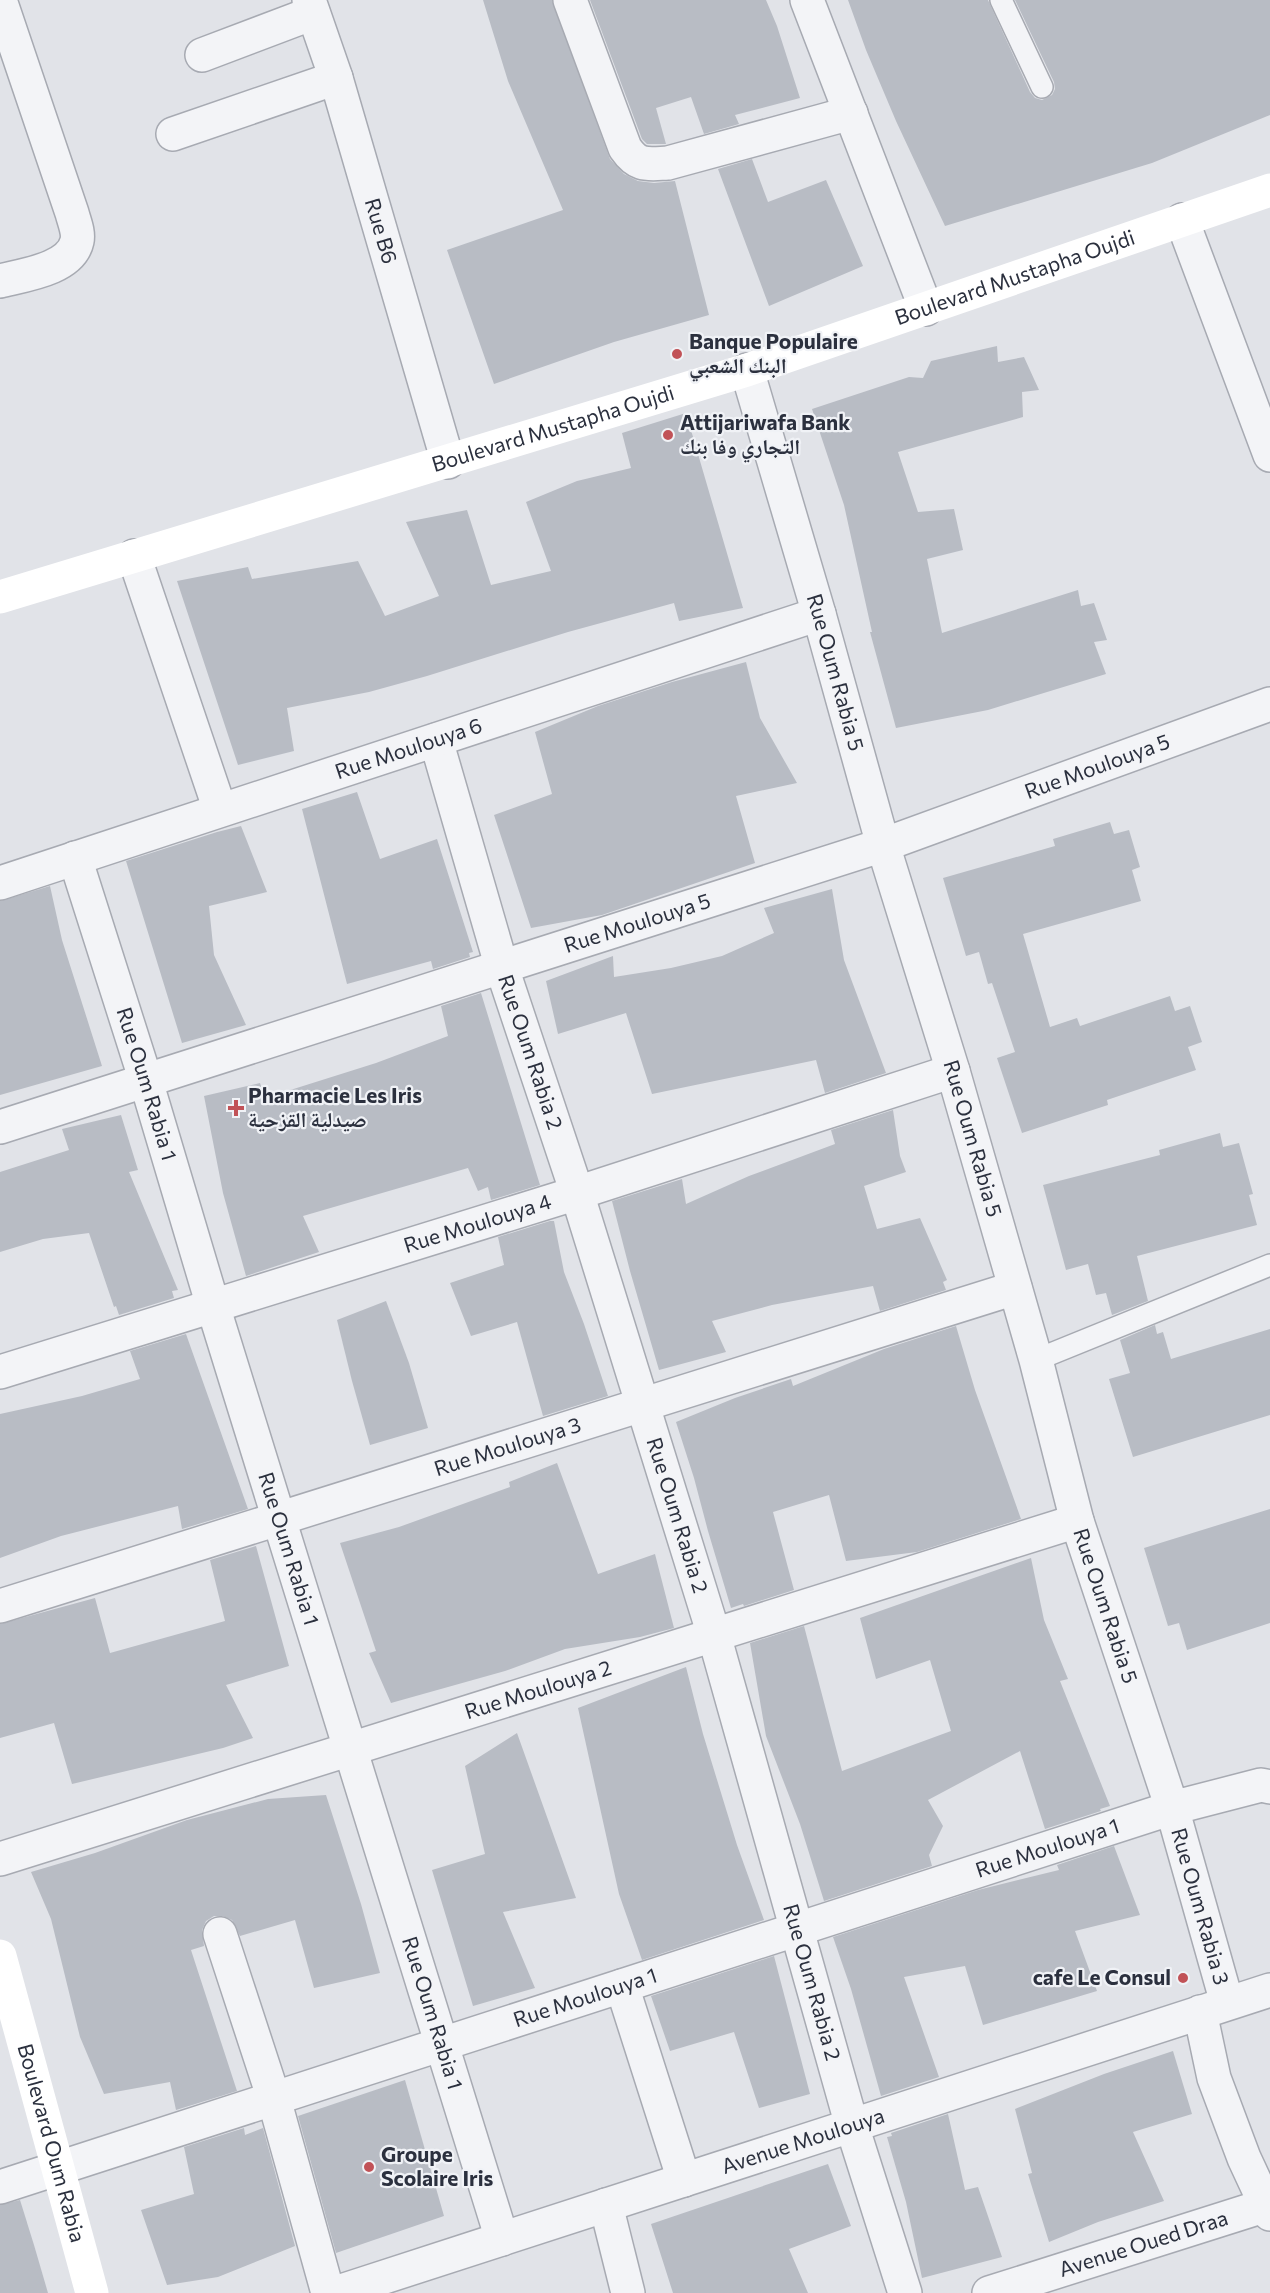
<svg xmlns="http://www.w3.org/2000/svg" width="1270" height="2293" viewBox="0 0 1270 2293" font-family="Commissioner,'Noto Naskh Arabic',sans-serif">
	<style>
		.building { fill: #b8bcc4 }
		.lines { fill: none; stroke-linecap: round; stroke-linejoin: round }
		.lane-casing { stroke: #a7aab2; stroke-width: 24 }
		.street-casing { stroke: #a7aab2; stroke-width: 36 }
		.lane { stroke: #f3f4f7; stroke-width: 21 }
		.street { stroke: #f3f4f7; stroke-width: 33 }
		.secondary { stroke: #fff; stroke-width: 33 }
		.poi-dot { fill: #c15257; stroke: #f0f2f6; stroke-width: 2 }
		.labels { text-anchor: middle; stroke-width: 4.5; stroke-linejoin: round; paint-order: stroke }
		.street-label { font-size: 21px; fill: #2b303e; stroke: #f0f2f6 }
		.poi-label { font-size: 21px; font-weight: bold; fill: #2b303e; stroke: #f0f2f6; text-anchor: start }
	</style>
	<rect width="100%" height="100%" fill="#e1e3e8"/>
	<g class="building">
		<path d="M 483,0 L 552,0 L 610,159 L 624,174 L 638,181 L 654,183 L 675,181 L 709,315 L 614,342 L 494,384 L 447,250 L 563,210 L 508,81 Z"/>
		<path d="M 590,0 L 766,0 L 777,26 L 800,98 L 735,115 L 739,124 L 704,134 L 691,97 L 656,108 L 666,144 L 647,144 L 642,139 Z"/>
		<path d="M 848,0 L 988,0 L 1030,92 L 1035,98 L 1042,100 L 1052,95 L 1055,89 L 1054,82 L 1015,0 L 1270,0 L 1270,115 L 1152,163 L 945,226 L 896,121 L 866,50 Z"/>
		<path d="M 752,159 L 768,202 L 826,180 L 863,266 L 769,306 L 718,169 Z"/>
		<path d="M 997,346 L 998,362 L 1024,357 L 1039,390 L 1022,392 L 1023,417 L 898,452 L 918,512 L 954,509 L 963,550 L 927,559 L 942,633 L 1078,590 L 1081,606 L 1094,603 L 1107,640 L 1094,642 L 1106,674 L 988,710 L 896,728 L 870,632 L 872,632 L 844,505 L 812,409 L 909,377 L 923,378 L 931,361 Z"/>
		<path d="M 686,413 L 743,608 L 679,621 L 674,603 L 568,632 L 427,676 L 369,692 L 287,708 L 294,751 L 238,765 L 177,581 L 248,567 L 252,579 L 358,561 L 385,616 L 439,596 L 406,522 L 467,510 L 491,585 L 551,571 L 526,502 L 577,481 L 631,468 L 622,433 Z"/>
		<path d="M 746,662 L 760,718 L 797,783 L 736,796 L 755,863 L 602,915 L 531,928 L 494,815 L 552,794 L 535,732 L 598,706 L 672,682 Z"/>
		<path d="M 357,792 L 380,859 L 437,839 L 473,952 L 469,953 L 470,957 L 433,969 L 431,961 L 347,984 L 302,809 Z"/>
		<path d="M 1110,822 L 1114,834 L 1129,830 L 1140,867 L 1132,870 L 1141,901 L 1023,934 L 1050,1027 L 1077,1018 L 1080,1026 L 1170,996 L 1175,1011 L 1190,1006 L 1202,1042 L 1188,1047 L 1196,1070 L 1107,1100 L 1108,1105 L 1022,1133 L 997,1058 L 1015,1052 L 992,983 L 988,984 L 979,952 L 966,956 L 943,878 L 1055,846 L 1053,839 Z"/>
		<path d="M 241,826 L 267,892 L 209,906 L 214,955 L 246,1025 L 182,1043 L 126,861 L 217,832 Z"/>
		<path d="M 50,886 L 62,940 L 102,1066 L 0,1095 L 0,901 Z"/>
		<path d="M 832,889 L 844,960 L 886,1073 L 825,1093 L 816,1060 L 652,1094 L 626,1013 L 558,1034 L 546,981 L 613,956 L 614,977 L 671,968 L 722,956 L 774,933 L 764,908 Z"/>
		<path d="M 481,993 L 540,1185 L 491,1200 L 488,1187 L 478,1191 L 468,1168 L 303,1216 L 319,1252 L 246,1276 L 223,1193 L 204,1096 L 260,1083 L 265,1098 L 376,1063 L 448,1036 L 441,1006 Z"/>
		<path d="M 893,1110 L 900,1156 L 906,1172 L 864,1186 L 877,1229 L 920,1218 L 947,1280 L 943,1282 L 946,1290 L 880,1311 L 873,1286 L 772,1305 L 712,1321 L 726,1352 L 659,1370 L 630,1271 L 612,1201 L 682,1179 L 686,1204 L 749,1176 L 835,1144 L 831,1130 Z"/>
		<path d="M 121,1115 L 138,1170 L 129,1172 L 178,1290 L 172,1291 L 174,1298 L 119,1315 L 116,1306 L 114,1307 L 89,1233 L 43,1239 L 0,1252 L 0,1172 L 69,1150 L 62,1129 Z"/>
		<path d="M 1220,1133 L 1223,1147 L 1239,1143 L 1253,1194 L 1249,1195 L 1257,1225 L 1137,1256 L 1148,1301 L 1112,1315 L 1106,1293 L 1096,1295 L 1088,1264 L 1066,1270 L 1043,1185 L 1160,1155 L 1159,1150 Z"/>
		<path d="M 550,1221 L 554,1221 L 564,1272 L 584,1324 L 608,1396 L 543,1416 L 517,1322 L 471,1336 L 450,1283 L 504,1265 L 498,1237 Z"/>
		<path d="M 386,1301 L 409,1363 L 428,1428 L 370,1445 L 352,1381 L 337,1320 Z"/>
		<path d="M 1155,1325 L 1157,1334 L 1163,1332 L 1171,1359 L 1270,1329 L 1270,1415 L 1133,1457 L 1109,1379 L 1130,1373 L 1120,1340 Z"/>
		<path d="M 956,1326 L 975,1390 L 1021,1519 L 917,1552 L 846,1561 L 829,1495 L 773,1512 L 794,1590 L 744,1606 L 743,1604 L 731,1608 L 708,1531 L 694,1478 L 676,1422 L 735,1398 L 791,1379 L 793,1386 L 884,1349 Z"/>
		<path d="M 186,1334 L 248,1509 L 182,1529 L 178,1506 L 61,1536 L 0,1558 L 0,1414 L 82,1396 L 140,1379 L 130,1351 Z"/>
		<path d="M 557,1463 L 598,1574 L 655,1554 L 674,1628 L 640,1637 L 565,1649 L 505,1671 L 391,1703 L 369,1653 L 376,1651 L 340,1543 L 399,1527 L 510,1487 L 509,1482 Z"/>
		<path d="M 1270,1509 L 1270,1623 L 1187,1650 L 1179,1623 L 1168,1626 L 1144,1548 Z"/>
		<path d="M 256,1546 L 289,1666 L 226,1685 L 253,1738 L 223,1748 L 72,1784 L 54,1723 L 0,1738 L 0,1624 L 95,1598 L 110,1653 L 225,1621 L 210,1560 Z"/>
		<path d="M 1031,1558 L 1044,1620 L 1068,1679 L 1060,1681 L 1110,1806 L 1100,1809 L 1101,1811 L 1045,1829 L 1020,1751 L 928,1800 L 943,1826 L 929,1855 L 932,1866 L 824,1901 L 800,1824 L 766,1736 L 750,1643 L 804,1626 L 842,1771 L 951,1731 L 930,1660 L 876,1679 L 860,1618 Z"/>
		<path d="M 686,1667 L 703,1734 L 737,1845 L 764,1920 L 642,1960 L 619,1894 L 578,1708 Z"/>
		<path d="M 517,1733 L 576,1898 L 503,1912 L 535,1988 L 473,2006 L 432,1870 L 485,1854 L 465,1766 Z"/>
		<path d="M 326,1795 L 361,1904 L 380,1973 L 314,1988 L 295,1920 L 240,1936 L 232,1920 L 223,1916 L 214,1916 L 206,1921 L 202,1930 L 204,1946 L 191,1950 L 237,2091 L 176,2110 L 170,2082 L 104,2094 L 80,2037 L 51,1919 L 31,1872 L 95,1853 L 187,1820 L 268,1799 Z"/>
		<path d="M 1114,1846 L 1140,1915 L 1075,1931 L 1097,1991 L 983,2025 L 965,1966 L 904,1977 L 939,2077 L 881,2096 L 851,1989 L 833,1937 L 978,1890 L 1059,1870 L 1057,1865 Z"/>
		<path d="M 774,1956 L 810,2094 L 759,2108 L 734,2032 L 670,2051 L 651,1996 Z"/>
		<path d="M 1173,2051 L 1192,2114 L 1133,2132 L 1164,2201 L 1098,2222 L 1049,2242 L 1028,2174 L 1032,2173 L 1015,2109 L 1104,2074 Z"/>
		<path d="M 405,2080 L 444,2216 L 336,2253 L 298,2116 Z"/>
		<path d="M 948,2114 L 965,2190 L 978,2187 L 1002,2257 L 922,2278 L 906,2202 L 887,2137 L 892,2136 L 891,2133 Z"/>
		<path d="M 244,2128 L 245,2135 L 263,2128 L 295,2246 L 218,2277 L 167,2285 L 141,2210 L 194,2194 L 184,2147 Z"/>
		<path d="M 828,2164 L 851,2226 L 789,2249 L 808,2293 L 673,2293 L 651,2224 Z"/>
		<path d="M 20,2200 L 34,2245 L 48,2293 L 0,2293 L 0,2205 Z"/>
	</g>
	<g class="lines">
		<defs>
			<g id="lane">
				<path d="M 1001,0 L 1042,87"/>
				<path d="M 1036,1360 L 1270,1265"/>
			</g>
			<g id="street">
				<path id="s1" d="M 309,0 L 336,78 L 448,462"/>
				<path d="M 570,0 L 625,148 C 638,167 647,164 668,163 L 851,113"/>
				<path d="M 807,0 L 926,309"/>
				<path d="M 202,55 L 313,13"/>
				<path d="M 173,134 L 336,78"/>
				<path d="M 1182,220 L 1270,455"/>
				<path d="M 0,281 C 24,275 71,269 77,241 C 79,232 74,221 72,213 L 0,0"/>
				<path id="s2" d="M 747,370 L 819,614 L 883,845 L 953,1071 L 1036,1360 L 1077,1521 L 1172,1808 L 1261,1785 L 1270,1787"/>
				<path d="M 134,556 L 220,810"/>
				<path id="s3" d="M 436,740 L 502,968 L 577,1193 L 714,1635 L 852,2126 L 905,2293"/>
				<path id="s4" d="M 75,858 L 146,1081 L 213,1306 L 502,2239"/>
				<path id="s5" d="M 0,883 L 819,614"/>
				<path id="s6" d="M 0,1127 L 883,845 L 1270,704"/>
				<path id="s7" d="M 0,1372 L 577,1193 L 953,1071"/>
				<path id="s8" d="M 0,1606 L 1015,1288"/>
				<path id="s9" d="M 0,1859 L 1077,1521"/>
				<path d="M 220,1934 L 274,2099 L 328,2293"/>
				<path d="M 622,1986 L 684,2180"/>
				<path d="M 1200,2012 L 1214,2078 L 1244,2158 L 1270,2214"/>
				<path id="s10" d="M 0,2187 L 1172,1808 L 1227,2003"/>
				<path d="M 606,2205 L 628,2293"/>
				<path id="s11" d="M 335,2293 L 1270,1990"/>
				<path id="s12" d="M 989,2293 L 1270,2204"/>
			</g>
		</defs>
		<use href="#lane" class="lane-casing"/>
		<use href="#street" class="street-casing"/>
		<use href="#lane" class="lane"/>
		<use href="#street" class="street"/>
		<g class="secondary">
			<path id="s13" d="M 0,597 L 747,370 L 1270,190"/>
			<path id="s14" d="M 0,1956 L 92,2293"/>
		</g>
	</g>
	<g class="poi-dot">
		<circle cx="677" cy="354" r="6"/>
		<circle cx="668" cy="435" r="6"/>
		<path d="M233 1099h6v6h6v6h-6v6h-6v-6h-6v-6h6z"/>
		<circle cx="1183" cy="1978" r="6"/>
		<circle cx="369" cy="2167" r="6"/>
	</g>
	<g class="labels">
		<g class="street-label">
			<text dy="7" stroke="none"><textPath href="#s1" startOffset="242">Rue B6</textPath></text>
			<text dy="7" stroke="none"><textPath href="#s13" startOffset="1064">Boulevard Mustapha Oujdi</textPath></text>
			<text dy="7" stroke="none"><textPath href="#s13" startOffset="578">Boulevard Mustapha Oujdi</textPath></text>
			<text dy="7" stroke="none"><textPath href="#s2" startOffset="315">Rue Oum Rabia 5</textPath></text>
			<text dy="7" stroke="none"><textPath href="#s5" startOffset="430">Rue Moulouya 6</textPath></text>
			<text dy="7" stroke="none"><textPath href="#s6" startOffset="1155">Rue Moulouya 5</textPath></text>
			<text dy="7" stroke="none"><textPath href="#s6" startOffset="669">Rue Moulouya 5</textPath></text>
			<text dy="7" stroke="none"><textPath href="#s3" startOffset="326">Rue Oum Rabia 2</textPath></text>
			<text dy="7" stroke="none"><textPath href="#s4" startOffset="237">Rue Oum Rabia 1</textPath></text>
			<text dy="7" stroke="none"><textPath href="#s2" startOffset="801">Rue Oum Rabia 5</textPath></text>
			<text dy="7" stroke="none"><textPath href="#s7" startOffset="500">Rue Moulouya 4</textPath></text>
			<text dy="7" stroke="none"><textPath href="#s8" startOffset="532">Rue Moulouya 3</textPath></text>
			<text dy="7" stroke="none"><textPath href="#s3" startOffset="812">Rue Oum Rabia 2</textPath></text>
			<text dy="7" stroke="none"><textPath href="#s4" startOffset="723">Rue Oum Rabia 1</textPath></text>
			<text dy="7" stroke="none"><textPath href="#s2" startOffset="1287">Rue Oum Rabia 5</textPath></text>
			<text dy="7" stroke="none"><textPath href="#s9" startOffset="564">Rue Moulouya 2</textPath></text>
			<text dy="7" stroke="none"><textPath href="#s10" startOffset="1101">Rue Moulouya 1</textPath></text>
			<text dy="7" stroke="none"><textPath href="#s10" startOffset="1334">Rue Oum Rabia 3</textPath></text>
			<text dy="7" stroke="none"><textPath href="#s3" startOffset="1298">Rue Oum Rabia 2</textPath></text>
			<text dy="7" stroke="none"><textPath href="#s10" startOffset="615">Rue Moulouya 1</textPath></text>
			<text dy="7" stroke="none"><textPath href="#s4" startOffset="1209">Rue Oum Rabia 1</textPath></text>
			<text dy="7" stroke="none"><textPath href="#s14" startOffset="194">Boulevard Oum Rabia</textPath></text>
			<text dy="7" stroke="none"><textPath href="#s11" startOffset="492">Avenue Moulouya</textPath></text>
			<text dy="7" stroke="none"><textPath href="#s12" startOffset="162">Avenue Oued Draa</textPath></text>
		</g>
		<g class="poi-label">
			<text x="689" y="349">Banque Populaire<tspan x="689" dy="24">البنك الشعبي</tspan></text>
			<text x="680" y="430">Attijariwafa Bank<tspan x="680" dy="24">التجاري وفا بنك</tspan></text>
			<text x="248" y="1103">Pharmacie Les Iris<tspan x="248" dy="24">صيدلية القزحية</tspan></text>
			<text x="1171" y="1985" text-anchor="end">cafe Le Consul</text>
			<text x="381" y="2162">Groupe<tspan x="381" dy="24">Scolaire Iris</tspan></text>
		</g>
	</g>
</svg>
